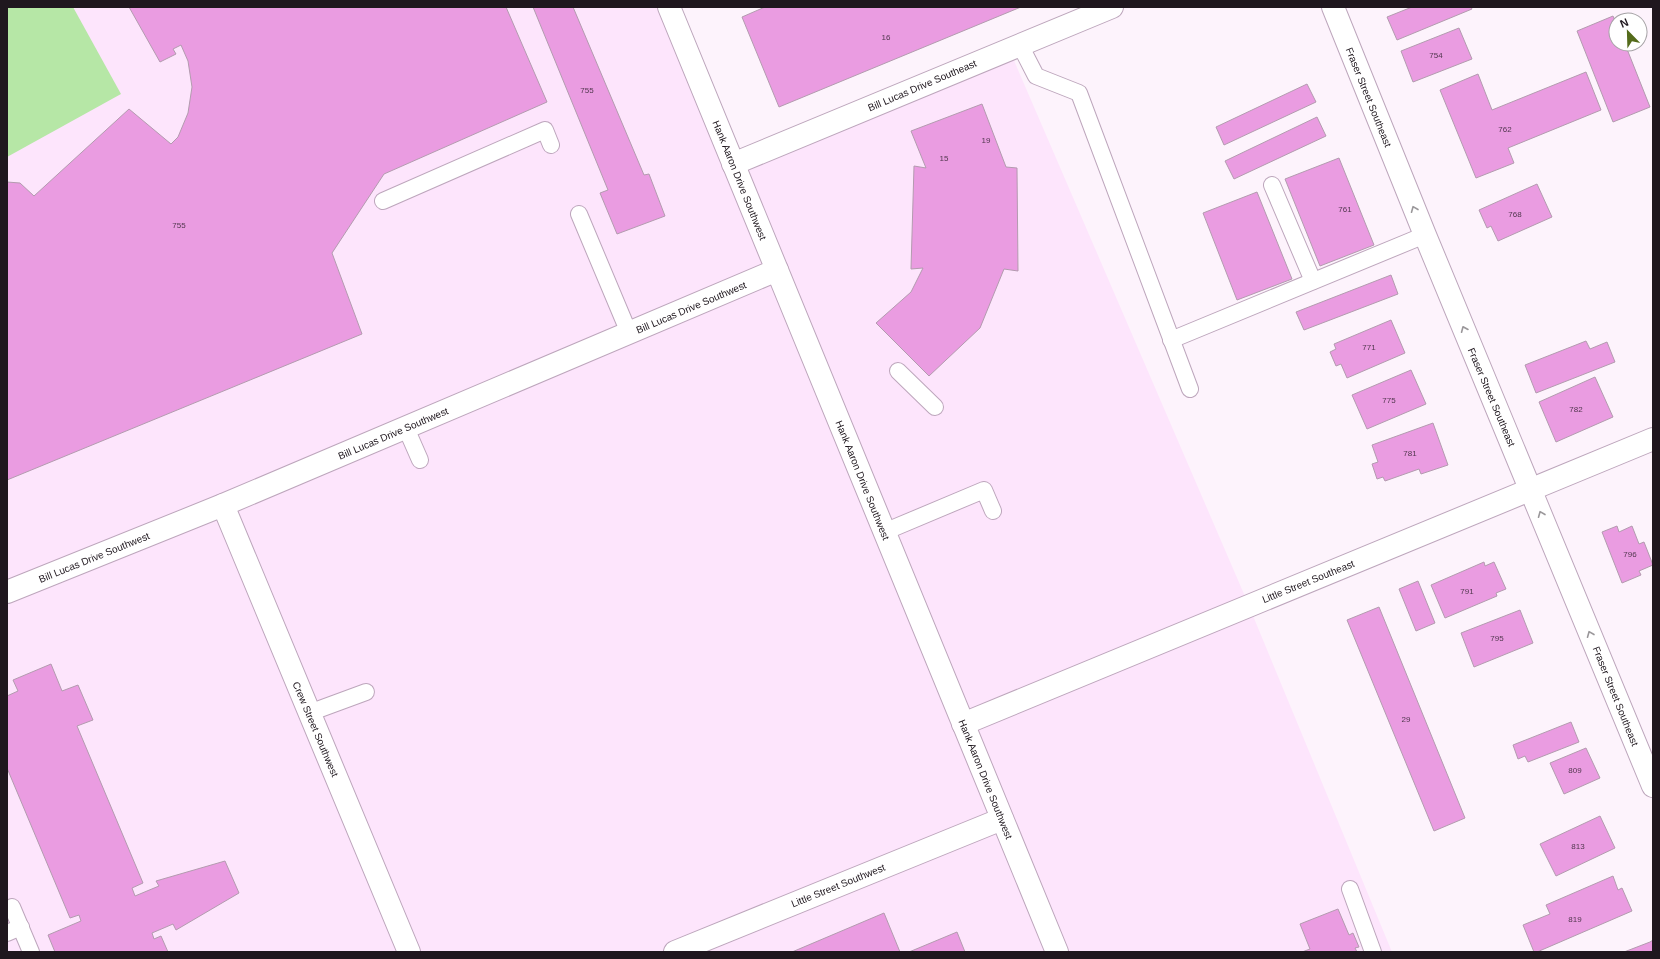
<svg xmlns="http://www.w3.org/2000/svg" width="1660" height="959" viewBox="0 0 1660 959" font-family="Helvetica,sans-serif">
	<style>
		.built { fill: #fde5fc }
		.green { fill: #b6e7a6 }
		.building { fill: #ea9ce1; stroke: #b39baf }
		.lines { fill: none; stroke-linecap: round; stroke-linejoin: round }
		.service-casing { stroke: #bda6bc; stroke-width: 18 }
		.minor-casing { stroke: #bda6bc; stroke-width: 24 }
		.secondary-casing { stroke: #bda6bc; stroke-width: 24 }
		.service { stroke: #fff; stroke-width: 16 }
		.minor { stroke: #fff; stroke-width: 22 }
		.secondary { stroke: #fff; stroke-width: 22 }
		.oneway { stroke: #9a979a }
		.labels { text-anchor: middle; stroke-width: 3.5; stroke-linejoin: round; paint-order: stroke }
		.number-label { font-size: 8px; fill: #52384f }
		.street-label { font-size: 10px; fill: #1f171e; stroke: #fff }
	</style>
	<rect width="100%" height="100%" fill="#fdf3fc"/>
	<path class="built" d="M 7,7 L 669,7 L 734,164 L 1009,49 L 1244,594 L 1392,952 L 7,952 Z"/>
	<path class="green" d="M 7,7 L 73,7 L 121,94 L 7,157 Z"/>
	<g class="building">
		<path d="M 129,7 L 506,7 L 547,102 L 384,174 L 332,253 L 362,334 L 7,480 L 7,182 L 20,183 L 34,196 L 129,109 L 171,144 L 178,137 L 188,113 L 192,87 L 188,61 L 181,45 L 173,49 L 176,54 L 160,62 Z"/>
		<path d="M 533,7 L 573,7 L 644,175 L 649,174 L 665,216 L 617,234 L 600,193 L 608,190 Z"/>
		<path d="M 765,7 L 1021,7 L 779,107 L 742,17 Z"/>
		<path d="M 1412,7 L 1471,7 L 1472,9 L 1397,40 L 1387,17 Z"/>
		<path d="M 1613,16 L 1616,23 L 1616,44 L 1625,44 L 1650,107 L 1613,122 L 1577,31 Z"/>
		<path d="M 1459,28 L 1472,59 L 1413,82 L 1401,51 Z"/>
		<path d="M 1586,72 L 1601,110 L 1508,148 L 1514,163 L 1476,178 L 1440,90 L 1478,74 L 1492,110 Z"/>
		<path d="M 1307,84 L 1316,102 L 1224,145 L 1216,127 Z"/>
		<path d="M 982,104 L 1006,167 L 1017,168 L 1018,271 L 1004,269 L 980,328 L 929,376 L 876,323 L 911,292 L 923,268 L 911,269 L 914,166 L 926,168 L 911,131 Z"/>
		<path d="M 1317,117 L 1326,136 L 1234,179 L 1225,161 Z"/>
		<path d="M 1339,158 L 1374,245 L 1320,266 L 1285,179 Z"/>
		<path d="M 1537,184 L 1552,217 L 1498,241 L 1491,226 L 1487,228 L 1479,210 Z"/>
		<path d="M 1257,192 L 1292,279 L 1237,300 L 1203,213 Z"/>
		<path d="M 1391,275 L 1398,294 L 1304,330 L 1296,312 Z"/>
		<path d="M 1391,320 L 1405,353 L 1347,378 L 1341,364 L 1336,366 L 1330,352 L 1336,349 L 1334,344 Z"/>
		<path d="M 1586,341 L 1590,349 L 1607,342 L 1615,362 L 1536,393 L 1525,365 Z"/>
		<path d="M 1411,370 L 1426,404 L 1367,429 L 1352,395 Z"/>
		<path d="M 1595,377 L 1613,417 L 1556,442 L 1539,402 Z"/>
		<path d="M 1433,423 L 1448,465 L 1421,474 L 1419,469 L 1385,481 L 1383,477 L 1377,479 L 1372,464 L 1378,462 L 1372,445 Z"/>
		<path d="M 1617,526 L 1619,532 L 1632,526 L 1639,544 L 1644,542 L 1653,565 L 1639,571 L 1641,575 L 1622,583 L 1602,532 Z"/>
		<path d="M 1484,562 L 1485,566 L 1494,562 L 1506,589 L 1496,593 L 1497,596 L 1445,618 L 1431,585 Z"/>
		<path d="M 1418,581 L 1435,623 L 1416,631 L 1399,589 Z"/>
		<path d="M 1379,607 L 1465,818 L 1434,831 L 1347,620 Z"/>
		<path d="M 1520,610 L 1533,643 L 1474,667 L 1461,633 Z"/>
		<path d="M 51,664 L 62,691 L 78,685 L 93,720 L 77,726 L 143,883 L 132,888 L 135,896 L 159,886 L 156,881 L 225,861 L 239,893 L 176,930 L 173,924 L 152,933 L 154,939 L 161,936 L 168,952 L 55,952 L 48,935 L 81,921 L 79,915 L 70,918 L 7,768 L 7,696 L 18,691 L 13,680 Z"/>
		<path d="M 1571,722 L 1579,742 L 1528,762 L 1525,756 L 1518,759 L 1513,745 Z"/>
		<path d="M 1586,748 L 1600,778 L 1564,794 L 1550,763 Z"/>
		<path d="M 1600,816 L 1615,848 L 1556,876 L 1540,844 Z"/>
		<path d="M 1613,876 L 1618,890 L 1622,888 L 1632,911 L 1537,952 L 1534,952 L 1523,925 L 1550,914 L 1546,905 Z"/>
		<path d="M 1338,909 L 1349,935 L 1353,933 L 1359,947 L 1355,948 L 1357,952 L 1302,952 L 1310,949 L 1300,924 Z"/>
		<path d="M 884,913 L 900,952 L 792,952 Z"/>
		<path d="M 957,932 L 965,952 L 909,952 Z"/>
		<path d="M 1653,940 L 1653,952 L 1624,952 L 1650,942 Z"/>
	</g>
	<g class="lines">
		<defs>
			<g id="service">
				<path d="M 1020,45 L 1036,76 L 1079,93 L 1190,389"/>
				<path d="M 1272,185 L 1313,281"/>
				<path d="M 383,201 L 545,130 L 551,145"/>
				<path d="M 579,214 L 629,333"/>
				<path d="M 1171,340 L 1425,235"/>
				<path d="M 898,371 L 935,407"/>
				<path d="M 406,428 L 420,460"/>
				<path d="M 884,532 L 984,490 L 993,511"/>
				<path d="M 309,713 L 366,692"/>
				<path d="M 1350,889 L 1373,952"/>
				<path d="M 12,907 L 31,952"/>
				<path d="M 7,933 L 21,927"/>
			</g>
			<g id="minor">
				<path d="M 1333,7 L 1425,235 L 1653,786"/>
				<path d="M 733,164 L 1112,7"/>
				<path d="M 223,505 L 409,952"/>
				<path d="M 7,592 L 223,505 L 777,270"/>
				<path d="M 963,724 L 1653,439"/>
				<path d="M 675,952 L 1002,819"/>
			</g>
			<path id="secondary" d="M 669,7 L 1057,952"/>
		</defs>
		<use href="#service" class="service-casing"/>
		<use href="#minor" class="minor-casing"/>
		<use href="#secondary" class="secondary-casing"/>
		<use href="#service" class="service"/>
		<use href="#minor" class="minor"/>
		<use href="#secondary" class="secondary"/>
	</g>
	<defs><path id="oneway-chevron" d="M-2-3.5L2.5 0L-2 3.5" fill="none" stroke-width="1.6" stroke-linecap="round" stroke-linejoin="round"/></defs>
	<g class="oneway">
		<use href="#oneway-chevron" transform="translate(1414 209) rotate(-112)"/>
		<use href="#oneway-chevron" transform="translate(1464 329) rotate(-113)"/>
		<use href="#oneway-chevron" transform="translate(1541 514) rotate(-112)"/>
		<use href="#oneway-chevron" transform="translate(1590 634) rotate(-112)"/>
	</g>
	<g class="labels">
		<g class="number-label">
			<text x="886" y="40">16</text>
			<text x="1436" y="58">754</text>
			<text x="587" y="93">755</text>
			<text x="1505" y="132">762</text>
			<text x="986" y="143">19</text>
			<text x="944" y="161">15</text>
			<text x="1345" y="212">761</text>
			<text x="1515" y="217">768</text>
			<text x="179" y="228">755</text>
			<text x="1369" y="350">771</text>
			<text x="1389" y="403">775</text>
			<text x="1576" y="412">782</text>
			<text x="1410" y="456">781</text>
			<text x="1630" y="557">796</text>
			<text x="1467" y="594">791</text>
			<text x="1497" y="641">795</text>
			<text x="1406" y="722">29</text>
			<text x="1575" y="773">809</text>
			<text x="1578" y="849">813</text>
			<text x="1575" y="922">819</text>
		</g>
		<g class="street-label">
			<text transform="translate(922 85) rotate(-23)" y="4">Bill Lucas Drive Southeast</text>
			<text transform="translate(1369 97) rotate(68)" y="4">Fraser Street Southeast</text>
			<text transform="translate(740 180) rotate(68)" y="4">Hank Aaron Drive Southwest</text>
			<text transform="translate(691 307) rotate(-23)" y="4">Bill Lucas Drive Southwest</text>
			<text transform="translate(1492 397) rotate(67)" y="4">Fraser Street Southeast</text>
			<text transform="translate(393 433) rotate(-23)" y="4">Bill Lucas Drive Southwest</text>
			<text transform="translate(863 480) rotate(68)" y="4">Hank Aaron Drive Southwest</text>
			<text transform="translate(94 557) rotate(-22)" y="4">Bill Lucas Drive Southwest</text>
			<text transform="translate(1308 581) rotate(-22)" y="4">Little Street Southeast</text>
			<text transform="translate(1616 696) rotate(68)" y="4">Fraser Street Southeast</text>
			<text transform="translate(316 729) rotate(67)" y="4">Crew Street Southwest</text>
			<text transform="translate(986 779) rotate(68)" y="4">Hank Aaron Drive Southwest</text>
			<text transform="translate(838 885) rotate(-22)" y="4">Little Street Southwest</text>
		</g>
	</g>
	<rect width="1660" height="959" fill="none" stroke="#1f171e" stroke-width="16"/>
	<g transform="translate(1628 32) rotate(337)"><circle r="19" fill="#ffffff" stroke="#a5a2a5"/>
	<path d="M0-3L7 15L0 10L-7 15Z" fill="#546b1b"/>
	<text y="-6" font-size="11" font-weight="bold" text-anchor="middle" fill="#1f171e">N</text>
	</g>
</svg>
